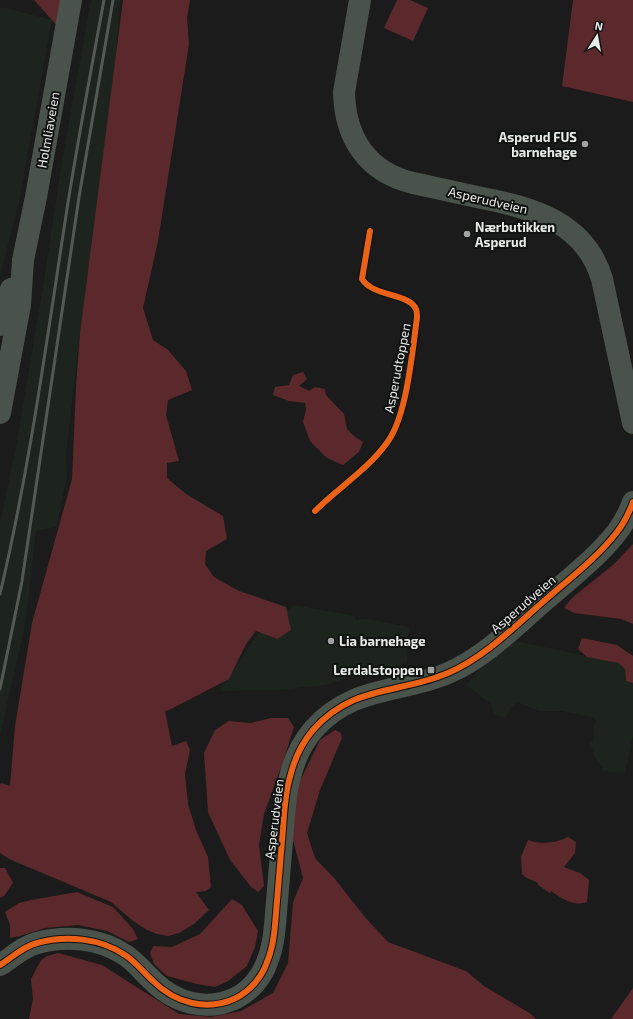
<svg xmlns="http://www.w3.org/2000/svg" width="633" height="1019" viewBox="0 0 633 1019" font-family="'Exo 2',sans-serif">
	<style>
		.built { fill: #1d241d }
		.green { fill: #5b292b }
		.lines { fill: none; stroke-linecap: round; stroke-linejoin: round }
		.minor { stroke: #49524b; stroke-width: 22 }
		.rail { stroke: #535a55; stroke-width: 3 }
		.cycleway-casing { stroke: #101311; stroke-width: 8 }
		.cycleway { stroke: #ea6118; stroke-width: 6 }
		.poi-dot { fill: #a1a2a1; stroke: #101311; stroke-width: 1.5 }
		.labels { text-anchor: middle; stroke-width: 4; stroke-linejoin: round; paint-order: stroke }
		.street-label { font-size: 13px; fill: #e9ebe9; stroke: #101311 }
		.poi-label { font-size: 13px; font-weight: bold; fill: #e9ebe9; stroke: #101311; text-anchor: end }
	</style>
	<rect width="100%" height="100%" fill="#1a1b1a"/>
	<g class="built">
		<path d="M 91,0 L 120,0 L 116,57 L 80,333 L 66,454 L 67,478 L 56,527 L 36,531 L 25,626 L 0,735 L 0,523 L 16,447 L 44,281 L 62,161 Z"/>
		<path d="M 2,7 L 52,20 L 19,202 L 0,276 L 0,9 Z"/>
		<path d="M 294,605 L 355,616 L 356,620 L 368,619 L 409,627 L 407,663 L 382,671 L 363,673 L 325,685 L 277,690 L 220,691 L 257,635 Z"/>
		<path d="M 516,641 L 619,663 L 625,669 L 626,681 L 633,683 L 633,735 L 625,773 L 604,771 L 595,757 L 590,743 L 593,740 L 594,737 L 593,725 L 596,721 L 592,717 L 561,711 L 539,711 L 519,703 L 515,704 L 511,707 L 506,717 L 494,715 L 491,704 L 466,685 L 479,670 Z"/>
	</g>
	<g class="green">
		<path d="M 34,0 L 64,0 L 59,28 Z"/>
		<path d="M 123,0 L 190,0 L 187,18 L 189,44 L 158,241 L 143,308 L 153,340 L 168,350 L 186,371 L 192,390 L 168,400 L 166,415 L 179,461 L 167,463 L 167,478 L 186,494 L 223,516 L 227,539 L 206,551 L 205,564 L 214,577 L 239,591 L 286,607 L 291,630 L 277,639 L 256,631 L 246,644 L 229,679 L 171,709 L 165,711 L 172,746 L 186,741 L 190,750 L 185,774 L 188,804 L 196,830 L 208,857 L 211,887 L 206,891 L 196,892 L 209,910 L 194,924 L 179,933 L 168,936 L 157,934 L 147,930 L 133,921 L 111,902 L 9,859 L 0,853 L 0,785 L 1,783 L 10,786 L 15,726 L 32,623 L 72,479 L 76,387 L 80,333 Z"/>
		<path d="M 397,0 L 410,0 L 428,8 L 413,41 L 384,28 Z"/>
		<path d="M 573,0 L 633,0 L 633,102 L 562,86 Z"/>
		<path d="M 303,372 L 307,379 L 299,386 L 309,391 L 315,387 L 325,389 L 326,395 L 344,414 L 347,429 L 354,436 L 363,442 L 359,452 L 343,465 L 327,458 L 310,441 L 303,422 L 306,409 L 305,403 L 289,401 L 273,395 L 275,387 L 289,385 L 293,375 Z"/>
		<path d="M 633,544 L 633,624 L 621,619 L 574,613 L 564,608 L 572,598 L 614,564 Z"/>
		<path d="M 582,638 L 617,645 L 633,656 L 633,683 L 626,681 L 625,669 L 619,663 L 587,657 L 578,649 Z"/>
		<path d="M 271,718 L 288,718 L 294,727 L 283,762 L 264,814 L 259,845 L 264,886 L 258,892 L 251,887 L 230,860 L 208,812 L 204,753 L 215,730 L 229,721 L 251,723 Z"/>
		<path d="M 335,730 L 341,733 L 342,738 L 320,790 L 307,833 L 315,858 L 335,879 L 364,916 L 388,942 L 466,971 L 484,986 L 531,1014 L 536,1019 L 29,1019 L 33,999 L 31,979 L 41,960 L 47,956 L 58,953 L 102,965 L 179,1014 L 211,1017 L 241,1011 L 273,993 L 288,963 L 293,902 L 303,878 L 293,840 L 296,789 L 320,740 Z"/>
		<path d="M 568,837 L 576,842 L 575,853 L 564,867 L 580,873 L 589,880 L 587,902 C 574,907 561,898 551,891 L 550,893 L 538,885 L 538,883 L 525,877 L 522,874 L 521,857 L 528,840 C 541,845 556,843 568,837 Z"/>
		<path d="M 0,868 L 5,868 L 13,883 L 4,896 L 0,898 Z"/>
		<path d="M 77,892 L 113,907 L 133,929 L 138,939 L 129,942 L 107,931 L 78,925 L 45,928 L 20,936 L 10,938 L 10,925 L 5,912 L 19,903 L 31,900 Z"/>
		<path d="M 232,899 L 242,905 L 258,931 L 255,947 L 247,966 L 228,981 L 215,987 L 197,984 L 167,976 L 154,964 L 150,953 L 153,946 L 172,947 L 200,934 Z"/>
		<path d="M 633,988 L 633,1019 L 611,1019 Z"/>
	</g>
	<g class="lines">
		<g class="minor">
			<path d="M 360,0 L 344,92 C 345,138 367,172 413,183 C 436,188 459,193 482,198 C 533,208 585,222 602,279 L 633,423"/>
			<path d="M 0,325 L 11,289"/>
			<path d="M 0,413 L 20,305 L 23,260 L 36,197 L 71,0"/>
			<path d="M 0,965 C 13,957 22,947 37,943 C 66,935 100,938 125,955 C 136,962 143,972 153,981 C 175,1003 207,1012 236,998 C 250,991 262,977 267,962 C 275,943 275,922 277,901 C 279,877 281,853 283,829 C 284,812 285,794 290,777 C 294,760 302,743 313,730 C 352,685 399,694 448,673 C 484,658 515,626 544,601 C 569,579 597,558 617,532 C 624,523 629,513 633,502"/>
		</g>
		<g class="rail">
			<path d="M 0,594 C 30,467 47,338 67,209 C 78,139 91,70 104,0"/>
			<path d="M 0,689 L 22,581 L 79,197 L 113,0"/>
		</g>
		<defs>
			<g id="cycleway">
				<path d="M 315,511 C 337,489 368,469 386,444 C 407,418 412,352 417,318 C 417,315 417,311 416,309 C 409,293 373,297 362,279 L 370,231"/>
				<path d="M 0,965 C 13,957 22,947 37,943 C 66,935 100,938 125,955 C 136,962 143,972 153,981 C 175,1003 207,1012 236,998 C 250,991 262,977 267,962 C 275,943 275,922 277,901 C 279,877 281,853 283,829 C 284,812 285,794 290,777 C 294,760 302,743 313,730 C 352,685 399,694 448,673 C 484,658 515,626 544,601 C 569,579 597,558 617,532 C 624,523 629,513 633,502"/>
			</g>
		</defs>
		<use href="#cycleway" class="cycleway-casing"/>
		<use href="#cycleway" class="cycleway"/>
	</g>
	<g class="poi-dot">
		<circle cx="585" cy="144" r="4"/>
		<circle cx="467" cy="234" r="4"/>
		<circle cx="331" cy="641" r="4"/>
		<rect x="427" y="666" width="8" height="8" rx="2"/>
	</g>
	<g class="labels">
		<g class="street-label">
			<text transform="translate(48 130) rotate(-80)" y="5">Holmliaveien</text>
			<text transform="translate(488 200) rotate(13)" y="5">Asperudveien</text>
			<text transform="translate(397 368) rotate(-79)" y="5">Asperudtoppen</text>
			<text transform="translate(523 604) rotate(-41)" y="5">Asperudveien</text>
			<text transform="translate(274 819) rotate(-83)" y="5">Asperudveien</text>
		</g>
		<g class="poi-label">
			<text x="577" y="142">Asperud FUS<tspan x="577" dy="15">barnehage</tspan></text>
			<text x="475" y="232" text-anchor="start">Nærbutikken<tspan x="475" dy="15">Asperud</tspan></text>
			<text x="339" y="646" text-anchor="start">Lia barnehage</text>
			<text x="423" y="675">Lerdalstoppen</text>
		</g>
	</g>
	<g transform="translate(597 36) rotate(11)" stroke="#101311" stroke-width="3" paint-order="stroke">
	<path d="M0-3L7 15L0 10L-7 15Z" fill="#e9ebe9"/>
	<text y="-6" font-size="11" font-weight="bold" text-anchor="middle" fill="#e9ebe9">N</text>
	</g>
</svg>
